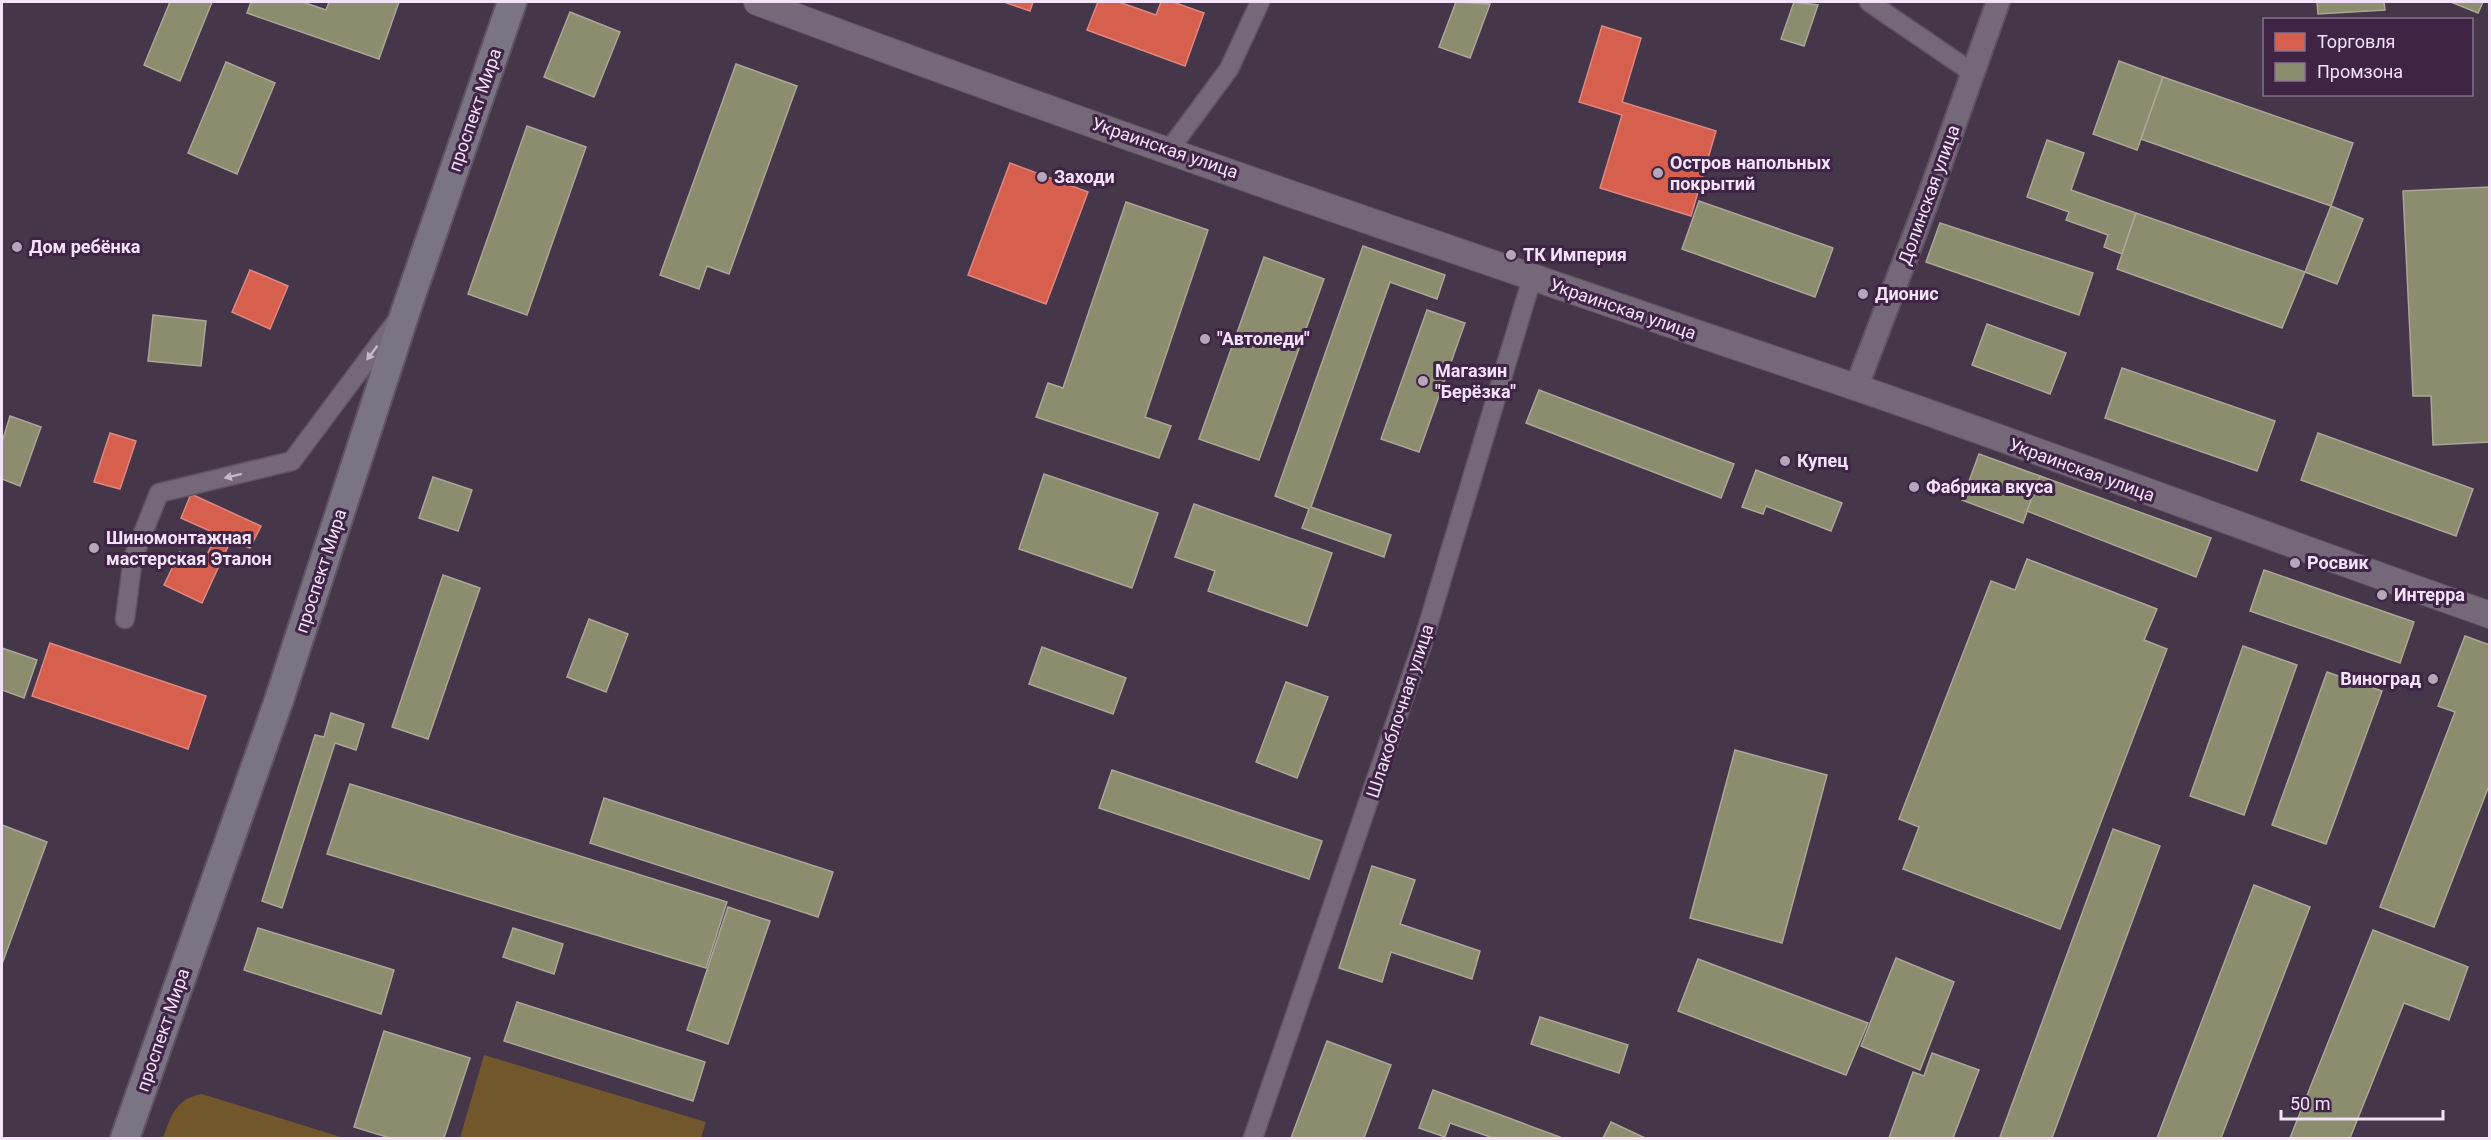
<svg xmlns="http://www.w3.org/2000/svg" width="2491" height="1140" viewBox="0 0 2491 1140" font-family="Roboto,sans-serif">
	<style>
		.green { fill: #72572d }
		.shops { fill: #d6604d; stroke: #df8780; stroke-width: 1.5 }
		.industry { fill: #8c8c6e; stroke: #aba697; stroke-width: 1.5 }
		.lines { fill: none; stroke-linecap: round; stroke-linejoin: round }
		.minor-casing { stroke: #605262; stroke-width: 21 }
		.tertiary-casing { stroke: #605262; stroke-width: 26 }
		.secondary-casing { stroke: #605262; stroke-width: 28 }
		.primary-casing { stroke: #605262; stroke-width: 32 }
		.minor { stroke: #756878; stroke-width: 18 }
		.tertiary { stroke: #756878; stroke-width: 22 }
		.secondary { stroke: #756878; stroke-width: 26 }
		.primary { stroke: #7a7484; stroke-width: 28 }
		.oneway { fill: #c7b7cb }
		.poi-dot { fill: #b6a6bb; stroke: #3f2446; stroke-width: 2 }
		.labels { text-anchor: middle; stroke-width: 6; stroke-linejoin: round; paint-order: stroke }
		.street-label { font-size: 18px; fill: #f3e2f8; stroke: #3f2446 }
		.poi-label { font-size: 18px; font-weight: bold; fill: #f3e2f8; stroke: #3f2446; text-anchor: start }
	</style>
	<rect width="100%" height="100%" fill="#453649"/>
	<g class="green">
		<path d="M 484,1055 L 706,1122 L 701,1138 L 460,1138 Z"/>
		<path d="M 202,1094 L 344,1138 L 163,1138 C 171,1116 176,1098 202,1094 Z"/>
	</g>
	<g class="shops">
		<path d="M 1004,2 L 1033,2 L 1030,11 Z"/>
		<path d="M 1098,2 L 1119,2 L 1156,15 L 1161,2 L 1173,2 L 1204,13 L 1185,66 L 1087,30 Z"/>
		<path d="M 1602,26 L 1641,38 L 1622,102 L 1716,131 L 1691,216 L 1600,188 L 1622,115 L 1579,102 Z"/>
		<path d="M 1010,163 L 1088,192 L 1046,304 L 968,275 Z"/>
		<path d="M 250,270 L 288,286 L 270,329 L 232,312 Z"/>
		<path d="M 110,433 L 136,441 L 120,489 L 94,482 Z"/>
		<path d="M 191,494 L 261,526 L 250,548 L 231,540 L 202,603 L 164,585 L 180,552 L 203,563 L 217,534 L 181,518 Z"/>
		<path d="M 50,643 L 206,696 L 188,749 L 32,696 Z"/>
	</g>
	<g class="industry">
		<path d="M 170,2 L 212,2 L 180,81 L 144,65 Z"/>
		<path d="M 251,2 L 303,2 L 326,10 L 329,2 L 399,2 L 379,59 L 247,13 Z"/>
		<path d="M 1456,2 L 1490,4 L 1470,58 L 1439,47 Z"/>
		<path d="M 1794,2 L 1818,5 L 1804,46 L 1781,39 Z"/>
		<path d="M 2317,2 L 2384,2 L 2385,10 L 2318,14 Z"/>
		<path d="M 2451,2 L 2483,2 L 2478,13 Z"/>
		<path d="M 570,12 L 620,32 L 594,97 L 544,77 Z"/>
		<path d="M 2119,61 L 2163,77 L 2137,150 L 2093,134 Z"/>
		<path d="M 226,62 L 275,83 L 237,174 L 188,153 Z"/>
		<path d="M 736,64 L 797,86 L 729,274 L 707,266 L 699,289 L 660,275 Z"/>
		<path d="M 2163,77 L 2353,143 L 2331,206 L 2141,139 Z"/>
		<path d="M 527,126 L 586,147 L 527,315 L 468,294 Z"/>
		<path d="M 2047,140 L 2084,153 L 2071,190 L 2136,213 L 2122,254 L 2104,247 L 2108,235 L 2066,220 L 2069,212 L 2027,197 Z"/>
		<path d="M 2490,187 L 2490,442 L 2433,445 L 2431,396 L 2413,396 L 2403,191 Z"/>
		<path d="M 1699,201 L 1833,248 L 1815,297 L 1682,249 Z"/>
		<path d="M 1126,202 L 1208,230 L 1145,417 L 1171,426 L 1159,458 L 1036,417 L 1048,383 L 1063,388 Z"/>
		<path d="M 2331,206 L 2363,219 L 2337,284 L 2305,272 Z"/>
		<path d="M 2136,213 L 2305,272 L 2282,328 L 2117,269 Z"/>
		<path d="M 1940,223 L 2093,273 L 2079,315 L 1926,262 Z"/>
		<path d="M 1363,246 L 1445,275 L 1437,299 L 1390,282 L 1311,507 L 1391,535 L 1384,557 L 1302,528 L 1309,509 L 1275,496 Z"/>
		<path d="M 1264,257 L 1324,279 L 1259,460 L 1199,439 Z"/>
		<path d="M 1427,310 L 1465,323 L 1419,452 L 1381,439 Z"/>
		<path d="M 153,315 L 206,321 L 201,366 L 148,361 Z"/>
		<path d="M 1987,324 L 2066,353 L 2050,394 L 1972,365 Z"/>
		<path d="M 2122,368 L 2275,421 L 2257,471 L 2105,418 Z"/>
		<path d="M 1539,390 L 1734,464 L 1721,498 L 1526,423 Z"/>
		<path d="M 10,416 L 41,427 L 20,486 L 2,479 L 2,442 Z"/>
		<path d="M 2318,433 L 2473,489 L 2456,536 L 2301,480 Z"/>
		<path d="M 1979,454 L 2040,476 L 2023,523 L 1962,500 Z"/>
		<path d="M 1756,470 L 1842,503 L 1831,531 L 1766,506 L 1763,514 L 1742,507 Z"/>
		<path d="M 1044,474 L 1158,513 L 1132,588 L 1019,549 Z"/>
		<path d="M 2040,476 L 2211,538 L 2196,577 L 2027,511 Z"/>
		<path d="M 433,477 L 472,490 L 458,531 L 419,518 Z"/>
		<path d="M 1194,504 L 1332,553 L 1307,626 L 1208,591 L 1215,571 L 1175,557 Z"/>
		<path d="M 2027,559 L 2157,609 L 2144,640 L 2167,649 L 2060,929 L 1903,869 L 1919,827 L 1899,819 L 1991,581 L 2015,590 Z"/>
		<path d="M 2264,570 L 2414,622 L 2400,663 L 2250,611 Z"/>
		<path d="M 443,575 L 480,588 L 428,739 L 392,727 Z"/>
		<path d="M 589,619 L 628,634 L 606,692 L 567,677 Z"/>
		<path d="M 2465,636 L 2490,645 L 2490,783 L 2434,927 L 2380,907 L 2455,712 L 2438,706 Z"/>
		<path d="M 2243,646 L 2297,665 L 2244,815 L 2190,796 Z"/>
		<path d="M 1042,647 L 1126,678 L 1113,714 L 1029,684 Z"/>
		<path d="M 2,648 L 37,660 L 24,698 L 2,690 Z"/>
		<path d="M 2327,672 L 2382,691 L 2326,844 L 2272,825 Z"/>
		<path d="M 1286,682 L 1328,697 L 1297,778 L 1256,762 Z"/>
		<path d="M 331,713 L 364,724 L 356,750 L 335,743 L 282,908 L 262,901 L 315,735 L 324,737 Z"/>
		<path d="M 1735,750 L 1827,775 L 1782,943 L 1690,918 Z"/>
		<path d="M 1112,770 L 1322,841 L 1309,879 L 1099,808 Z"/>
		<path d="M 350,784 L 727,902 L 706,968 L 327,854 Z"/>
		<path d="M 604,798 L 833,872 L 818,917 L 590,843 Z"/>
		<path d="M 2,825 L 47,842 L 2,964 Z"/>
		<path d="M 2113,829 L 2160,846 L 2052,1138 L 2004,1138 L 2000,1137 Z"/>
		<path d="M 1372,866 L 1415,880 L 1400,924 L 1480,951 L 1472,979 L 1391,952 L 1382,982 L 1339,968 Z"/>
		<path d="M 2254,885 L 2310,907 L 2221,1138 L 2157,1138 Z"/>
		<path d="M 728,907 L 770,921 L 728,1044 L 687,1030 Z"/>
		<path d="M 258,928 L 394,970 L 381,1014 L 244,970 Z"/>
		<path d="M 513,928 L 563,944 L 554,974 L 503,957 Z"/>
		<path d="M 2373,930 L 2468,967 L 2449,1020 L 2404,1003 L 2350,1138 L 2290,1138 Z"/>
		<path d="M 1896,958 L 1954,982 L 1920,1070 L 1861,1046 Z"/>
		<path d="M 1698,959 L 1868,1023 L 1846,1075 L 1678,1011 Z"/>
		<path d="M 517,1002 L 705,1062 L 693,1101 L 504,1041 Z"/>
		<path d="M 1540,1017 L 1628,1045 L 1619,1073 L 1531,1044 Z"/>
		<path d="M 384,1031 L 470,1058 L 444,1138 L 390,1138 L 354,1127 Z"/>
		<path d="M 1327,1041 L 1391,1065 L 1364,1138 L 1291,1138 Z"/>
		<path d="M 1932,1053 L 1979,1070 L 1953,1138 L 1889,1138 L 1913,1072 L 1924,1076 Z"/>
		<path d="M 1433,1090 L 1560,1137 L 1559,1138 L 1493,1138 L 1450,1123 L 1445,1137 L 1419,1128 Z"/>
		<path d="M 1611,1122 L 1645,1138 L 1603,1138 Z"/>
	</g>
	<g class="lines">
		<defs>
			<g id="minor">
				<path d="M 1869,2 L 1973,73"/>
				<path d="M 1169,150 L 1229,69 L 1260,2"/>
				<path d="M 125,619 L 133,558 L 159,493 L 292,461 L 395,323"/>
				<path d="M 1253,1138 L 1422,645 L 1532,278"/>
			</g>
			<path id="tertiary" d="M 1856,388 L 1927,202 L 1998,2"/>
			<path id="secondary" d="M 757,2 C 1120,138 1488,262 1855,387 C 2068,460 2278,541 2490,615"/>
			<path id="primary" d="M 125,1138 L 279,700 L 407,307 L 512,2"/>
		</defs>
		<use href="#minor" class="minor-casing"/>
		<use href="#tertiary" class="tertiary-casing"/>
		<use href="#secondary" class="secondary-casing"/>
		<use href="#primary" class="primary-casing"/>
		<use href="#minor" class="minor"/>
		<use href="#tertiary" class="tertiary"/>
		<use href="#secondary" class="secondary"/>
		<use href="#primary" class="primary"/>
	</g>
	<defs><path id="oneway-solid" d="M-6-.8H1V-3.2L6.5 0L1 3.2V.8H-6Z" transform="scale(1.5)"/></defs>
	<g class="oneway">
		<use href="#oneway-solid" transform="translate(372 353) rotate(127)"/>
		<use href="#oneway-solid" transform="translate(233 476) rotate(166)"/>
	</g>
	<g class="poi-dot">
		<circle cx="1658" cy="173" r="6"/>
		<circle cx="1042" cy="177" r="6"/>
		<circle cx="17" cy="247" r="6"/>
		<circle cx="1511" cy="255" r="6"/>
		<circle cx="1863" cy="294" r="6"/>
		<circle cx="1205" cy="339" r="6"/>
		<circle cx="1423" cy="381" r="6"/>
		<circle cx="1785" cy="461" r="6"/>
		<circle cx="1914" cy="487" r="6"/>
		<circle cx="94" cy="548" r="6"/>
		<circle cx="2295" cy="563" r="6"/>
		<circle cx="2382" cy="595" r="6"/>
		<circle cx="2433" cy="679" r="6"/>
	</g>
	<g class="labels">
		<g class="street-label">
			<text transform="translate(475 110) rotate(-71)" y="6">проспект Мира</text>
			<text transform="translate(1165 148) rotate(19)" y="6">Украинская улица</text>
			<text transform="translate(1929 195) rotate(-70)" y="6">Долинская улица</text>
			<text transform="translate(1623 309) rotate(19)" y="6">Украинская улица</text>
			<text transform="translate(2082 470) rotate(20)" y="6">Украинская улица</text>
			<text transform="translate(321 571) rotate(-72)" y="6">проспект Мира</text>
			<text transform="translate(1400 711) rotate(-72)" y="6">Шлакоблочная улица</text>
			<text transform="translate(163 1030) rotate(-71)" y="6">проспект Мира</text>
		</g>
		<g class="poi-label">
			<text x="1670" y="169">Остров напольных<tspan x="1670" dy="21">покрытий</tspan></text>
			<text x="1054" y="183">Заходи</text>
			<text x="29" y="253">Дом ребёнка</text>
			<text x="1523" y="261">ТК Империя</text>
			<text x="1875" y="300">Дионис</text>
			<text x="1217" y="345">"Автоледи"</text>
			<text x="1435" y="377">Магазин<tspan x="1435" dy="21">"Берёзка"</tspan></text>
			<text x="1797" y="467">Купец</text>
			<text x="1926" y="493">Фабрика вкуса</text>
			<text x="106" y="544">Шиномонтажная<tspan x="106" dy="21">мастерская Эталон</tspan></text>
			<text x="2307" y="569">Росвик</text>
			<text x="2394" y="601">Интерра</text>
			<text x="2421" y="685" text-anchor="end">Виноград</text>
		</g>
	</g>
	<rect width="2491" height="1140" fill="none" stroke="#f3e2f8" stroke-width="6"/>
	<rect x="2263" y="18" width="210" height="78" fill="#3f2446" stroke="#87708d" stroke-width="1.5"/>
	<rect x="2275" y="33" width="30" height="18" fill="#d6604d" stroke="#87708d" stroke-width="1.5"/>
	<text x="2317" y="48" font-size="18" fill="#f3e2f8">Торговля</text>
	<rect x="2275" y="63" width="30" height="18" fill="#8c8c6e" stroke="#87708d" stroke-width="1.5"/>
	<text x="2317" y="78" font-size="18" fill="#f3e2f8">Промзона</text>
	<path d="M2281 1110v9h162v-9" fill="none" stroke="#f3e2f8" stroke-width="3"/>
	<text x="2290" y="1110" font-size="18" fill="#f3e2f8" stroke="#3f2446" stroke-width="4.5" paint-order="stroke">50 m</text>
</svg>
